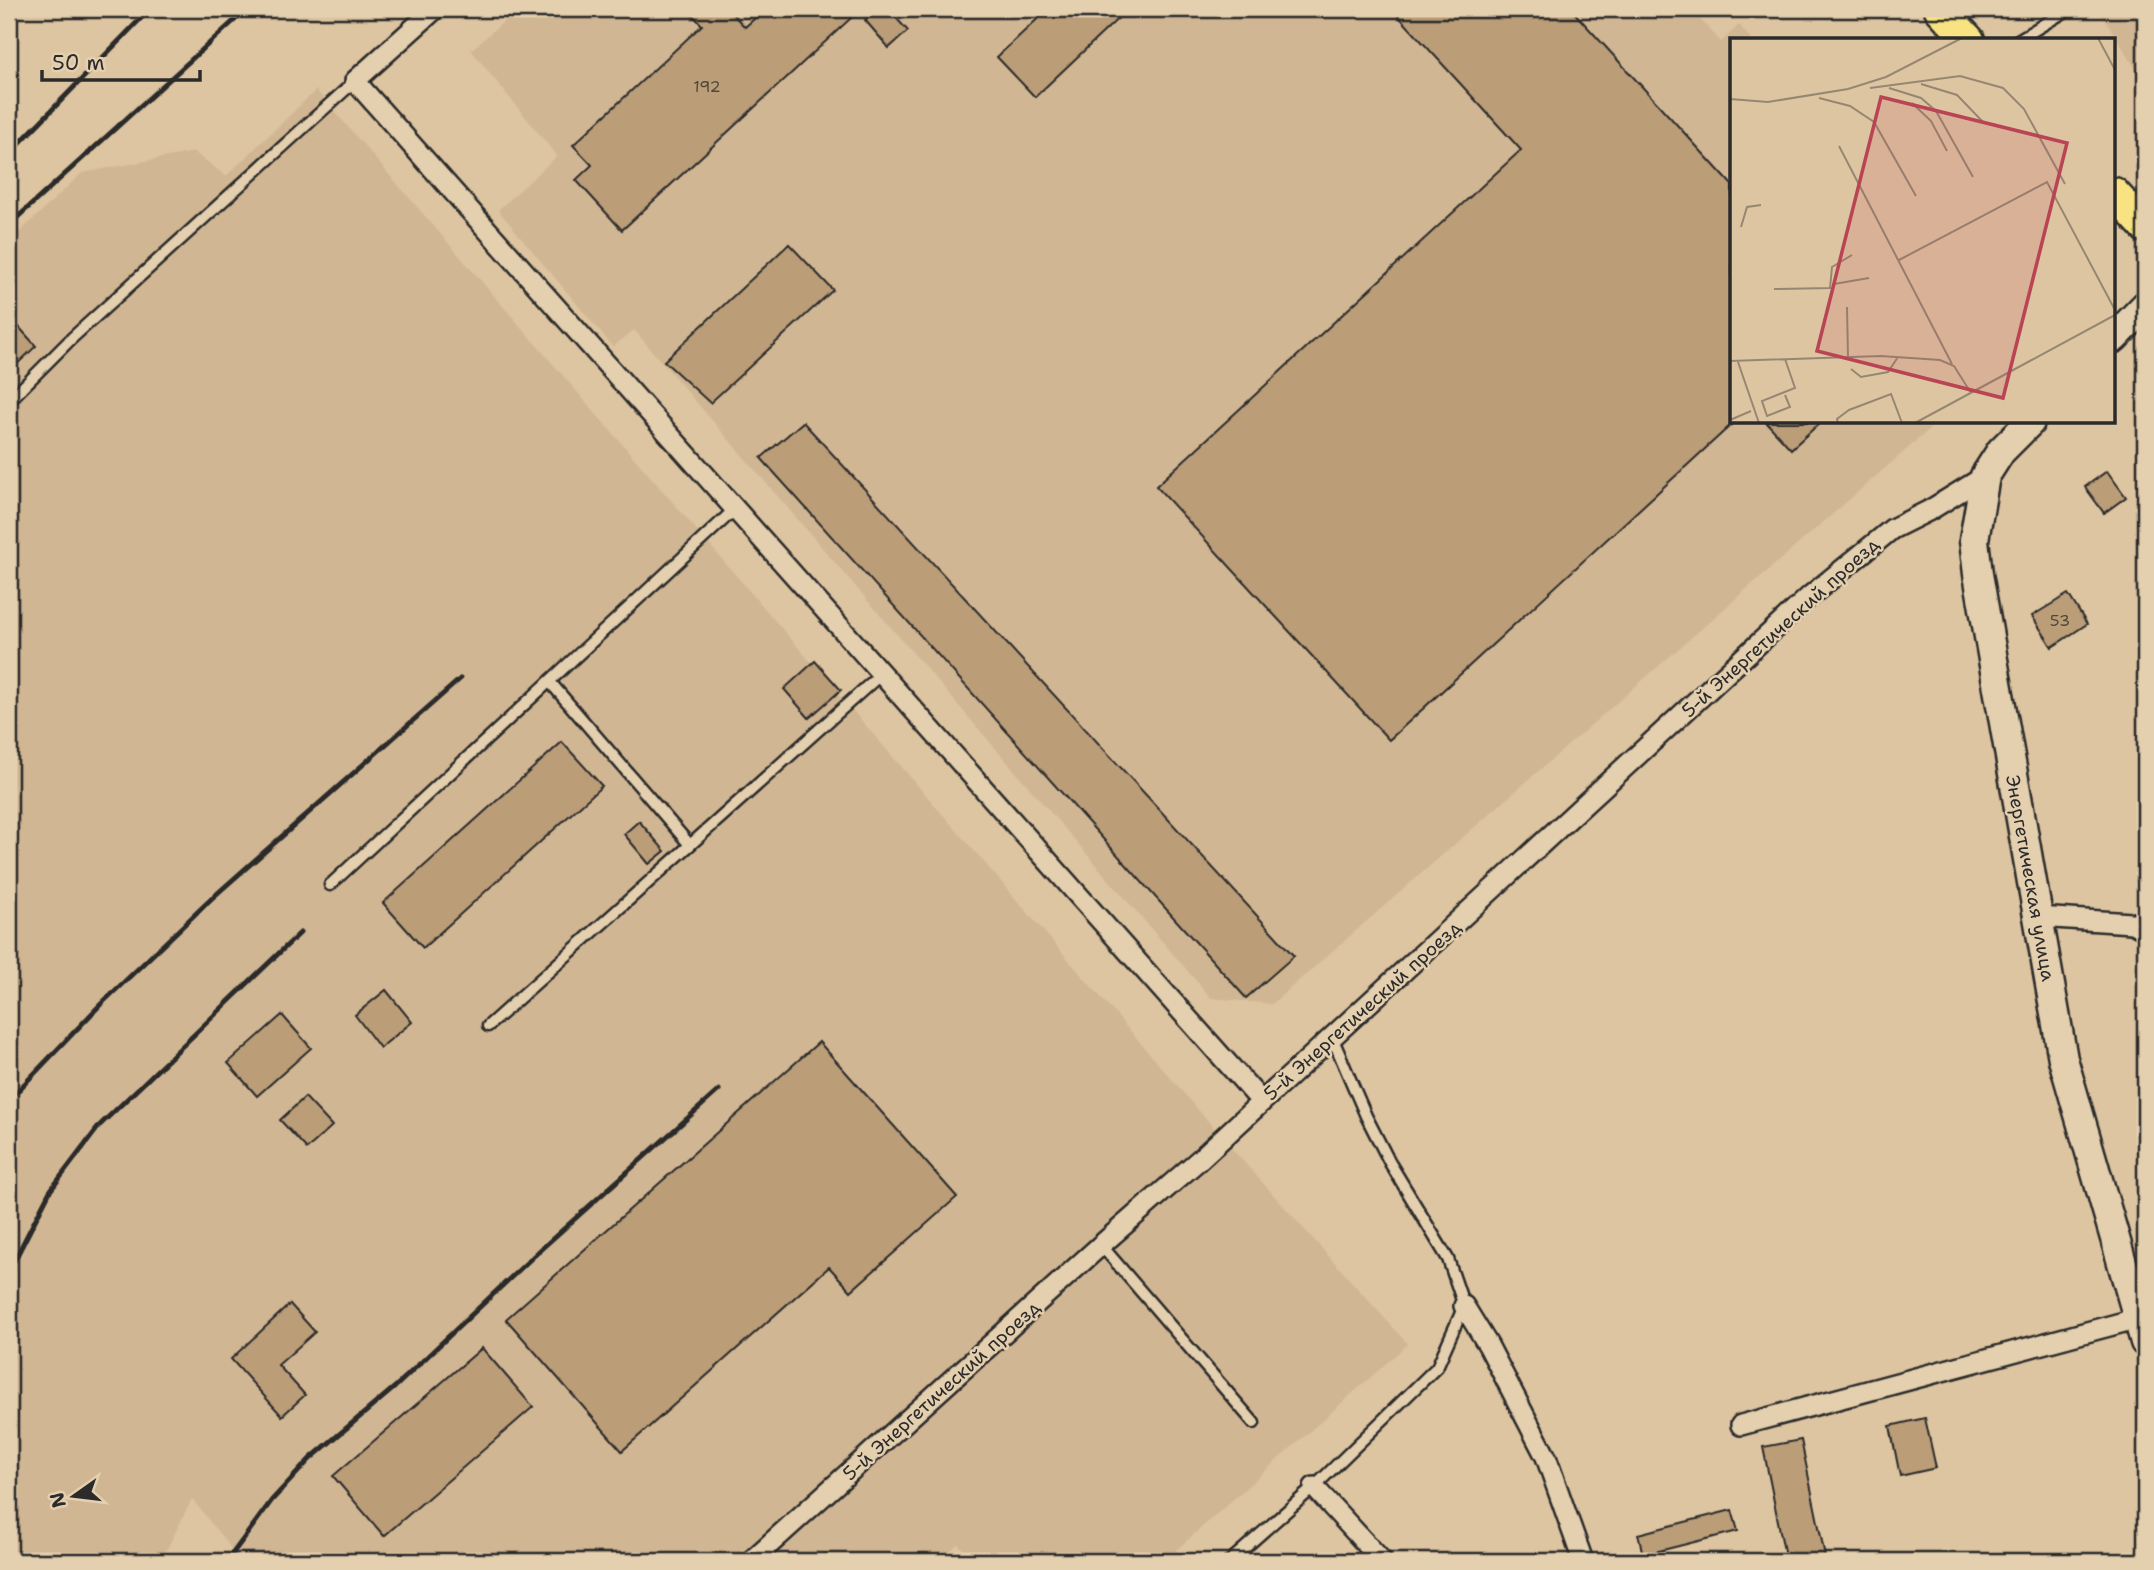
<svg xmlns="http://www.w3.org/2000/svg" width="2154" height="1570" viewBox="0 0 2154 1570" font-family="'Shantell Sans',sans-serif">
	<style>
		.built { fill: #d1b693 }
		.building { fill: #bb9d78; stroke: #2b2b2b; stroke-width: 2 }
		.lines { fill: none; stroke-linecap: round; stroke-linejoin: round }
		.service-casing { stroke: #2b2b2b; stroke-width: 15 }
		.minor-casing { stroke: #2b2b2b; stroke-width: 24 }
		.secondary-casing { stroke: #2b2b2b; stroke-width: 33 }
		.primary-casing { stroke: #2b2b2b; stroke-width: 35 }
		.path { stroke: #2b2b2b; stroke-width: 3.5; stroke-dasharray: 7 5; stroke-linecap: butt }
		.service { stroke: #e4cfae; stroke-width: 10 }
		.minor { stroke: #e4cfae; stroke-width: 19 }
		.secondary { stroke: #e4cfae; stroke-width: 28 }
		.primary { stroke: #f8e281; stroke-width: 30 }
		.rail { stroke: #2b2b2b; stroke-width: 5 }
		.labels { text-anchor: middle; stroke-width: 5; stroke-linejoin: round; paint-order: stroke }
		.number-label { font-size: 16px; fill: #4f483e }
		.street-label { font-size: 19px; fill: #2b2b2b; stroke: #e4cfae }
		.inset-road { fill: none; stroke: #968772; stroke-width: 2 }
		.view { fill: #b84454; fill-opacity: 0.15; stroke: #b84454; stroke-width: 3.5 }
		.inset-edge { fill: none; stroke: #2b2b2b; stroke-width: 3.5 }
	</style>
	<rect width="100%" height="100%" fill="#dec5a1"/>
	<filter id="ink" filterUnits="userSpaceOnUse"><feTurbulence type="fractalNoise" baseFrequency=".0143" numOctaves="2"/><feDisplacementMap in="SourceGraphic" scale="14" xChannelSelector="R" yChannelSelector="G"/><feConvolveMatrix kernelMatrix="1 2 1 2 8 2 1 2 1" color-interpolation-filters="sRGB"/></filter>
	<g filter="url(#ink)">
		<g class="built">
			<path d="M 518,9 L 1691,9 L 1721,42 L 1739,25 L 1752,40 L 1732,40 L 1732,422 L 1938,422 L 1272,1004 L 1211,998 L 634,330 L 613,347 L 498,210 L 557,156 L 471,50 Z"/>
			<path d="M 2098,9 L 2145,9 L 2145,83 Z"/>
			<path d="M 316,90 L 1233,1150 L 1408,1344 L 1164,1561 L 973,1561 L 958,1544 L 938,1561 L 241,1561 L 192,1499 L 161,1561 L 9,1561 L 9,242 L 82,173 L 194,152 L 226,176 Z"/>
		</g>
		<g class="building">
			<path d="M 687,9 L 728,9 L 745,27 L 765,9 L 843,9 L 851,18 L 622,230 L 576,180 L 592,165 L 573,145 L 702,25 Z"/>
			<path d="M 878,9 L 888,9 L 908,31 L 889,48 L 865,20 Z"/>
			<path d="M 1048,9 L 1128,9 L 1035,97 L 997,57 Z"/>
			<path d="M 1392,9 L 1571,9 L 1732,185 L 1732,424 L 1389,740 L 1156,486 L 1521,150 Z"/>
			<path d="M 789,244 L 833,290 L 710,403 L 664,361 Z"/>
			<path d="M 9,316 L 36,346 L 9,372 Z"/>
			<path d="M 803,422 L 1294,956 L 1246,998 L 761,458 Z"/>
			<path d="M 1766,422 L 1821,422 L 1791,449 Z"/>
			<path d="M 2107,471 L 2126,497 L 2104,513 L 2085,487 Z"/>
			<path d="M 2068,594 L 2087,624 L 2052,647 L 2032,616 Z"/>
			<path d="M 815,661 L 841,690 L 809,718 L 784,689 Z"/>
			<path d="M 562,742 L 602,786 L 423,948 L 383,903 Z"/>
			<path d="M 639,821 L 665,851 L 649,864 L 624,834 Z"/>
			<path d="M 386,990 L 412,1022 L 380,1048 L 355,1015 Z"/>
			<path d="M 282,1015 L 311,1048 L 257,1096 L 228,1063 Z"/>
			<path d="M 819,1042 L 957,1197 L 851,1291 L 829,1267 L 622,1451 L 506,1319 Z"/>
			<path d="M 305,1097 L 332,1126 L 307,1149 L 280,1120 Z"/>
			<path d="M 290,1304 L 315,1332 L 278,1365 L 305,1395 L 282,1416 L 231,1359 Z"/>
			<path d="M 482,1348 L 533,1407 L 384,1536 L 333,1476 Z"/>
			<path d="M 1925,1418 L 1936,1468 L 1900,1476 L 1890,1426 Z"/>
			<path d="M 1801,1440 L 1826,1561 L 1786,1561 L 1763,1447 Z"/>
			<path d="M 1732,1510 L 1738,1531 L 1643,1555 L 1638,1534 Z"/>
		</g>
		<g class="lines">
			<defs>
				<g id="service">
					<path d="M 2018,40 L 2069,9"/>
					<path d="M 9,401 L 72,338 L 355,81"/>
					<path d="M 550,682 L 690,845"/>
					<path d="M 330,885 L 735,509"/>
					<path d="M 488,1026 L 881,674"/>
					<path d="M 1101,1245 L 1254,1423"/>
					<path d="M 1230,1561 L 1314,1487 L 1437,1367 L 1464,1306 L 1448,1259 L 1390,1163 L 1366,1116 L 1332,1037"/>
				</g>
				<g id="minor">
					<path d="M 435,9 L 355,81 L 1261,1101"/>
					<path d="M 2038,917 L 2132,923 L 2145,930"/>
					<path d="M 1464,1306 L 1488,1345 L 1546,1457 L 1583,1561"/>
					<path d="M 1741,1425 L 2139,1318"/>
					<path d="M 1314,1487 L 1382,1561"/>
					<path d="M 751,1561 L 1101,1245 L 1200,1159 L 1810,596 L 1892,529 L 1930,510 L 1985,476"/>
				</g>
				<g id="secondary">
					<path d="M 2114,338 L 2145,306"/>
					<path d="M 2030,422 L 2001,451 L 1985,476 L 1974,540 L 1978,574 L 2063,1059 L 2145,1342"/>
				</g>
				<g id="primary">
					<path d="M 1940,9 L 1969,40"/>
					<path d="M 2114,193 L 2145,227"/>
				</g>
			</defs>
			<use href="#service" class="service-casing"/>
			<use href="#minor" class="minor-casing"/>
			<use href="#secondary" class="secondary-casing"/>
			<use href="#primary" class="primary-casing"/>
			<path class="path" d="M 1983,17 L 1984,9"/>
			<use href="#service" class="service"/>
			<use href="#minor" class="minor"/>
			<use href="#secondary" class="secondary"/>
			<use href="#primary" class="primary"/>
			<g class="rail">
				<path d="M 9,154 L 150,9"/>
				<path d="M 9,225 L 247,9"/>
				<path d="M 9,1100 L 101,1004 L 211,899 L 460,679"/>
				<path d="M 9,1271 L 50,1191 L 100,1125 L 300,933"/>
				<path d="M 227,1561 L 272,1500 L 310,1459 L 395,1387 L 540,1250 L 719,1090"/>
			</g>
		</g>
	</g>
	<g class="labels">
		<g class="number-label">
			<text x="707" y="92">192</text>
			<text x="2060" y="626">53</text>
		</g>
		<g class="street-label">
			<text transform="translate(1780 627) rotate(-42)" y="7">5-й Энергетический проезд</text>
			<text transform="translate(2031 878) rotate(80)" y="7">Энергетическая улица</text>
			<text transform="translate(1362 1010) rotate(-42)" y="7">5-й Энергетический проезд</text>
			<text transform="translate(941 1390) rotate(-42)" y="7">5-й Энергетический проезд</text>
		</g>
	</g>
	<g transform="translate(1730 38)">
		<rect width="385" height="385" fill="#dec5a1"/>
		<path class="inset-road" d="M 368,0 L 385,32M 191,46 L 227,57 L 254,85M 140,50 L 230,38 L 273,50 L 294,71 L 335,146M 159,50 L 191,60 L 206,73 L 243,139M 89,60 L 120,68 L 144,84 L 186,158M 0,61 L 38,64 L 118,51 L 156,39 L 232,0M 182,65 L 201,83 L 217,113M 109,108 L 222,326M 11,189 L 17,169 L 31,167M 169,222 L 317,144 L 385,272M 104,246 L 139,240M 44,251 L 100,250 L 102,229 L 122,217M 117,269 L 118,319M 0,323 L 151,318 L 210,322 L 224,328 L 241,355M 8,324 L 29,385M 121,331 L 131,339 L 158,334 L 168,319M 55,357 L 60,369 L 37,378 L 32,363 L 65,350 L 55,321M 0,382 L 21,373M 108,385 L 107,381 L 119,372 L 161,356 L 172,385M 185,385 L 385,277"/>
		<path class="view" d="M 151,59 L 337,105 L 273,360 L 87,313 Z"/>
		<rect width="385" height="385" class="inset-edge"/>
	</g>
	<rect width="2154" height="1570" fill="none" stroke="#e4cfae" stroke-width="35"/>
	<rect x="18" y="18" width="2119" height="1535" fill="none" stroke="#2b2b2b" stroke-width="2.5" filter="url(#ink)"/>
	<g transform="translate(74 1496) rotate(256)" stroke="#e4cfae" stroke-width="5" paint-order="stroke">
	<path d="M0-5L12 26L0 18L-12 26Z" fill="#2b2b2b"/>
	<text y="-10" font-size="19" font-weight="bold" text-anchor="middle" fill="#2b2b2b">N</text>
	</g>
	<path d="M42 70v10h158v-10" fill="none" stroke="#2b2b2b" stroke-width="3.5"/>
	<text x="52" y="70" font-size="21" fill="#2b2b2b" stroke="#e4cfae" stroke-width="5" paint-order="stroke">50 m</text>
</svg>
